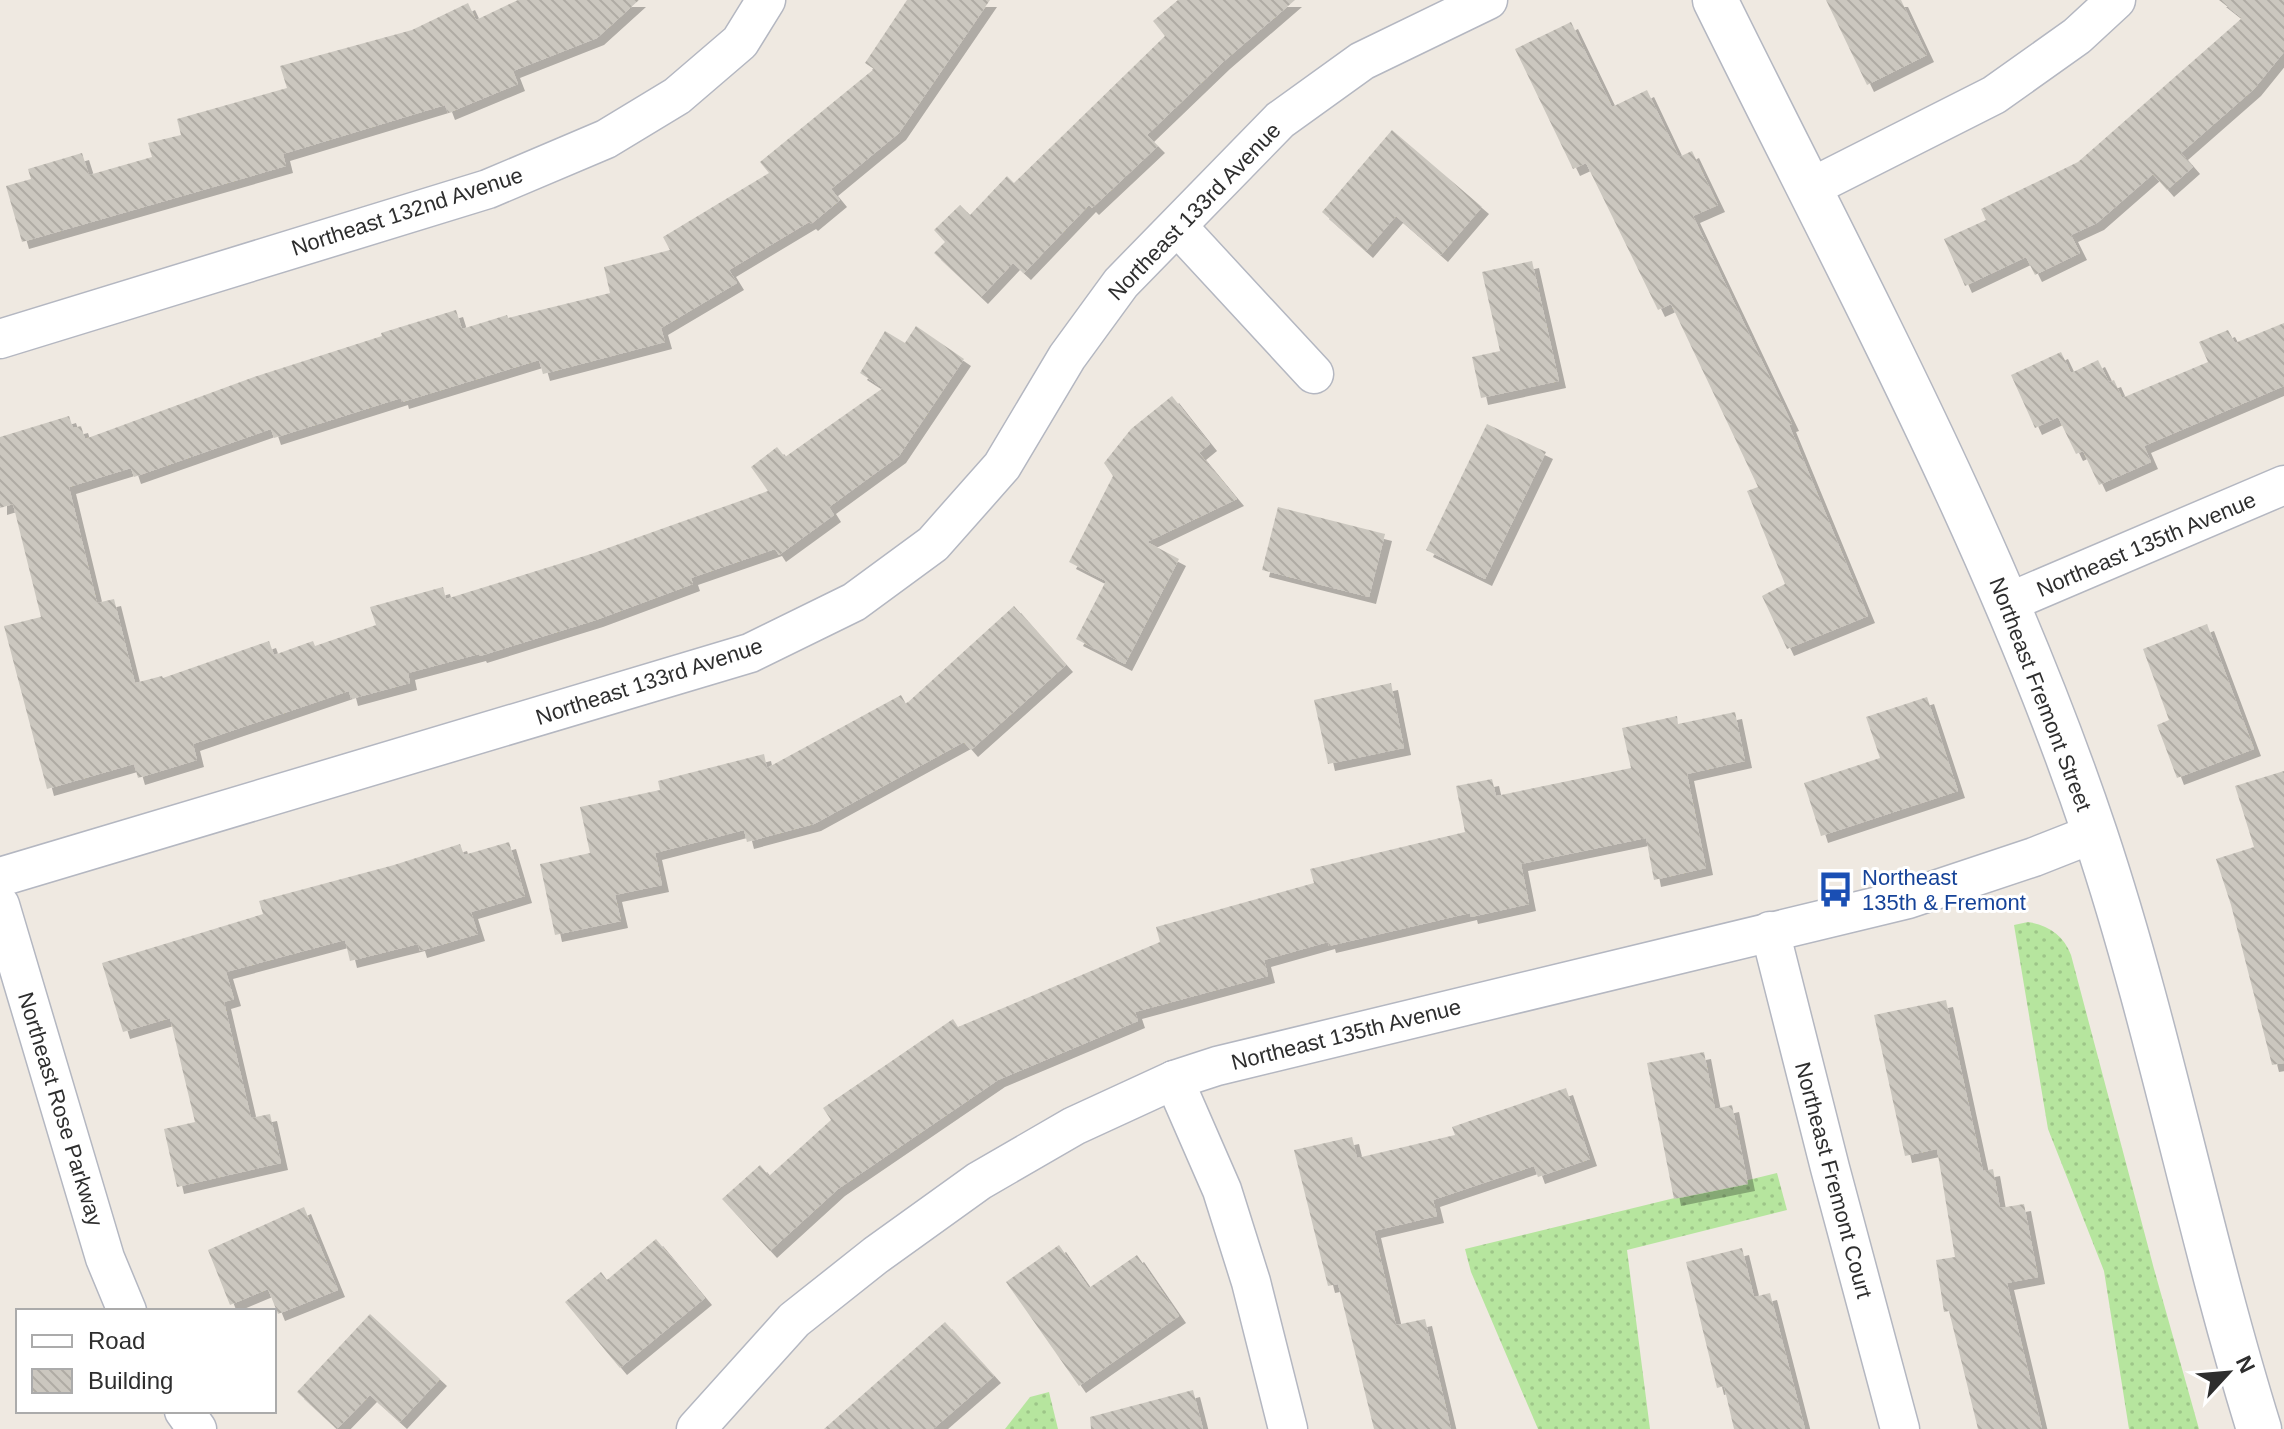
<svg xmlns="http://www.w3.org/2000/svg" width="2284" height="1429" viewBox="0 0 2284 1429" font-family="Helvetica,sans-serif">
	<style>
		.grass { fill: url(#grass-dots) }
		.building { fill: url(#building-back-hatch); filter: url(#shadow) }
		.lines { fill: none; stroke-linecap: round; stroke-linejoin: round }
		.street-casing { stroke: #b4b7c1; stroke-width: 41 }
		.secondary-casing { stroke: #b4b7c1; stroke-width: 47 }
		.street { stroke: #fff; stroke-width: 38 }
		.secondary { stroke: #fff; stroke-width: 44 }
		.labels { text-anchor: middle; stroke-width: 6; stroke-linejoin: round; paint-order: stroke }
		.street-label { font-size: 22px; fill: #2e2e2e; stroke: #fff }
		.transit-label { font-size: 22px; fill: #164399; stroke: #fff; text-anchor: start }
	</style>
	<defs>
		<pattern id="grass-dots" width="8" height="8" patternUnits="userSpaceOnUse" patternTransform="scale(2)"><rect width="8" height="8" fill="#b6e59e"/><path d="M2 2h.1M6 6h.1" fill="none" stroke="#9dc588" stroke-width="1.8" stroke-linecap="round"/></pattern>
		<pattern id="building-back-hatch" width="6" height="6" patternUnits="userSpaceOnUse" patternTransform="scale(2)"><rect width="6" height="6" fill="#cbc7bf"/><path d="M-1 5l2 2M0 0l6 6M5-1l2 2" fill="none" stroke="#afaba4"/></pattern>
		<filter id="shadow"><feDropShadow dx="7" dy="7" stdDeviation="0" flood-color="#0004"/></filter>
	</defs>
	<rect width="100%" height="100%" fill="#efe9e1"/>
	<g class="grass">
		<path d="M 2028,922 C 2049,925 2064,936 2071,955 L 2154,1269 L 2199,1429 L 2129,1429 L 2104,1271 L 2048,1129 L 2014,925 Z"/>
		<path d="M 1777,1173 L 1787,1210 L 1627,1250 L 1650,1429 L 1538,1429 L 1471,1272 L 1465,1249 Z"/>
		<path d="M 1049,1392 L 1058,1429 L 1005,1429 L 1030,1397 Z"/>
	</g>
	<g class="building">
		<path d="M 518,0 L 639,0 L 597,38 L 513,71 L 518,84 L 448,113 L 445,105 L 283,154 L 286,166 L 22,242 L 6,186 L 31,179 L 28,169 L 82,153 L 89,175 L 152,157 L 148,143 L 181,135 L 177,119 L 287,88 L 280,66 L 412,30 L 468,3 L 476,20 Z"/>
		<path d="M 907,0 L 990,0 L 899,133 L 831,189 L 840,200 L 811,224 L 809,222 L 729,270 L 737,283 L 661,328 L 665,342 L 543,374 L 539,360 L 402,402 L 401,398 L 274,438 L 271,429 L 134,477 L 131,468 L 69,487 L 97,603 L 114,599 L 135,683 L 162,676 L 163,678 L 269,641 L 274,655 L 313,641 L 315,646 L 376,625 L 370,607 L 443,587 L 446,599 L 591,554 L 768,491 L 751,467 L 777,447 L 785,457 L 883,388 L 860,373 L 885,331 L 905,343 L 916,326 L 964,359 L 899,456 L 829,507 L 834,515 L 779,555 L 775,549 L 691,578 L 693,584 L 596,620 L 480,656 L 479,654 L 408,673 L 410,683 L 351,699 L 349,691 L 193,744 L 197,760 L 138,778 L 134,764 L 47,789 L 4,626 L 41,617 L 13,504 L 0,508 L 0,437 L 69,416 L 73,428 L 81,426 L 85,439 L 254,377 L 382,336 L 381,333 L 456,310 L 462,329 L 507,315 L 508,318 L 610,293 L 604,267 L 670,250 L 663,237 L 769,173 L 760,162 L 874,69 L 865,63 Z"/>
		<path d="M 1178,0 L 1295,0 L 1223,62 L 1147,135 L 1158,146 L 1092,208 L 1089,205 L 1024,273 L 1013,263 L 981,297 L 934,253 L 945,242 L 934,230 L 960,205 L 970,215 L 1007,176 L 1014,183 L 1165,36 L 1153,21 Z"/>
		<path d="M 1826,0 L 1901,0 L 1927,55 L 1867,85 Z"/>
		<path d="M 2219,0 L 2284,0 L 2284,52 L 2254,89 L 2181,153 L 2193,167 L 2167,190 L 2153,174 L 2097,223 L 2071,235 L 2080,253 L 2035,275 L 2026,257 L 1965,286 L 1944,239 L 1986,220 L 1981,209 L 2078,162 L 2242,18 Z"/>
		<path d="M 1571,22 L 1612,107 L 1647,90 L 1679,157 L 1692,151 L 1718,205 L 1693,216 L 1792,424 L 1789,425 L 1868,616 L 1787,649 L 1762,596 L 1785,584 L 1747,491 L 1758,487 L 1671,304 L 1658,310 L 1586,163 L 1573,169 L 1515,49 Z"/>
		<path d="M 1392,130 L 1482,207 L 1441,255 L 1396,216 L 1366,251 L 1322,212 Z"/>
		<path d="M 1532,261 L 1559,381 L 1481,398 L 1472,357 L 1500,351 L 1482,272 Z"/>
		<path d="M 2284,323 L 2284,386 L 2144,446 L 2151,462 L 2099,485 L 2083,451 L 2076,454 L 2058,417 L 2035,428 L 2011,375 L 2061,352 L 2071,373 L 2098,360 L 2109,382 L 2114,380 L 2122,398 L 2208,362 L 2199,342 L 2228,330 L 2235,343 Z"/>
		<path d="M 1172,396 L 1210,444 L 1199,453 L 1237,499 L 1147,542 L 1179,559 L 1125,664 L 1076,639 L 1106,581 L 1069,562 L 1113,476 L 1104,463 L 1131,429 Z"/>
		<path d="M 1487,424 L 1546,452 L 1485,579 L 1426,550 Z"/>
		<path d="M 1278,507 L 1385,534 L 1369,597 L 1262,570 Z"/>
		<path d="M 1014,606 L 1066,665 L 971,750 L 964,742 L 814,824 L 747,842 L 744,830 L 655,853 L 662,885 L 615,895 L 621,921 L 555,935 L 540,864 L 590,853 L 580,807 L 660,790 L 658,781 L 764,754 L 767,768 L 901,695 L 906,704 Z"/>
		<path d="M 2207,624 L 2254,749 L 2177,778 L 2157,725 L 2169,720 L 2143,649 Z"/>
		<path d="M 1391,683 L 1404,748 L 1328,764 L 1314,700 Z"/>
		<path d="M 1927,697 L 1958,791 L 1821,836 L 1804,783 L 1880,758 L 1866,717 Z"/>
		<path d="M 1735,712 L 1745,761 L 1687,774 L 1706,868 L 1654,880 L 1646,838 L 1521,864 L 1529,904 L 1471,917 L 1470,913 L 1329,946 L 1328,942 L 1264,960 L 1268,976 L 1135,1012 L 1138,1021 L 998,1080 L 838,1189 L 770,1251 L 722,1199 L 760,1165 L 769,1176 L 831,1120 L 823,1108 L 953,1019 L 958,1027 L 1160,942 L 1156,927 L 1314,883 L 1310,869 L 1465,832 L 1456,786 L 1492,779 L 1496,796 L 1631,768 L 1622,728 L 1677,716 L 1678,724 Z"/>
		<path d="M 2284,771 L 2284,1063 L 2272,1065 L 2231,905 L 2216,859 L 2254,847 L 2235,786 Z"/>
		<path d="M 509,842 L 525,896 L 471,912 L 478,934 L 420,951 L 418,944 L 350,961 L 345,940 L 226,972 L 234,999 L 224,1002 L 251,1118 L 270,1114 L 281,1163 L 177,1187 L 164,1129 L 195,1122 L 170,1018 L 123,1032 L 102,963 L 263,914 L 259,901 L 394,865 L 460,844 L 464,855 Z"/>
		<path d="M 1946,1000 L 1983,1171 L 1993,1169 L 2000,1208 L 2024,1204 L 2038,1277 L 2007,1283 L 2042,1429 L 1978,1429 L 1949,1311 L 1944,1312 L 1936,1260 L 1955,1257 L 1937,1149 L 1905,1156 L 1874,1015 Z"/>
		<path d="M 1704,1052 L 1715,1109 L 1732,1105 L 1748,1184 L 1674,1199 L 1647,1063 Z"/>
		<path d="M 1566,1088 L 1590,1159 L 1538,1177 L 1534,1166 L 1433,1200 L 1437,1216 L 1374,1231 L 1396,1325 L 1425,1319 L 1451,1429 L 1374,1429 L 1338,1284 L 1328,1286 L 1294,1150 L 1352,1137 L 1357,1158 L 1455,1135 L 1452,1127 Z"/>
		<path d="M 304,1207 L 338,1290 L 278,1314 L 268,1289 L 230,1305 L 208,1250 Z"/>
		<path d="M 656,1239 L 705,1298 L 620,1368 L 565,1302 L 601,1272 L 607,1280 Z"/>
		<path d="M 1059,1245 L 1089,1288 L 1137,1255 L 1179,1316 L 1079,1386 L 1006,1282 Z"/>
		<path d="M 1742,1248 L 1754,1297 L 1770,1293 L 1805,1429 L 1734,1429 L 1724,1386 L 1717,1388 L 1686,1262 Z"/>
		<path d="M 370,1314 L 440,1379 L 400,1422 L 370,1395 L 337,1429 L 297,1392 Z"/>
		<path d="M 945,1322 L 994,1376 L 933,1429 L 824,1429 Z"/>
		<path d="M 1193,1390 L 1203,1429 L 1091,1429 L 1090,1417 Z"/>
	</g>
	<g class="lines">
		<defs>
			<g id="street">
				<path d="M 1808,189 L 1994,95 L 2077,36 L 2116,0"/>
				<path d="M 1178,227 L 1314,374"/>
				<path d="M 0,339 L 488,189 L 606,139 L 677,96 L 740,42 L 766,0"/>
				<path d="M 2007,603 L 2284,485"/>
				<path d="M 0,877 L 750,653 L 854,602 L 933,544 L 1002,466 L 1067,357 L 1121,283 L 1280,120 L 1362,61 L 1488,0"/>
				<path d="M 0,905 L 105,1258 L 127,1311"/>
				<path d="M 1770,931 L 1830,1168 L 1900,1429"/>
				<path d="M 1174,1080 L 1222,1190 L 1251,1282 L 1288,1429"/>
				<path d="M 184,1411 L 197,1429"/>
				<path d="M 696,1429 L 794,1320 L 876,1255 L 979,1181 L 1074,1126 L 1174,1080 L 1217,1066 L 1908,899 L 2034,857 L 2095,833"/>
			</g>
			<path id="secondary" d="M 1715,0 C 1850,274 1998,544 2095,834 C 2160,1029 2198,1233 2259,1429"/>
		</defs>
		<use href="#street" class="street-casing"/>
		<use href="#secondary" class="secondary-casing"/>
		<use href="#street" class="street"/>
		<use href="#secondary" class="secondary"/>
	</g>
	<defs>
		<symbol id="bus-bare" viewBox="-9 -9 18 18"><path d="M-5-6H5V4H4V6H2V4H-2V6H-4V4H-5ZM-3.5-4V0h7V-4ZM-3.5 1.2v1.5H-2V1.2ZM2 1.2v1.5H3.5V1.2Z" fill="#1a4fb4" stroke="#fff" stroke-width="2.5" paint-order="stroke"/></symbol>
	</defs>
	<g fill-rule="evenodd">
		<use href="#bus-bare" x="1810" y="864" width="51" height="51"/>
	</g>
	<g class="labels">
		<g class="street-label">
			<text transform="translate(407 211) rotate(-18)" y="8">Northeast 132nd Avenue</text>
			<text transform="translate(1194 211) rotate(-46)" y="8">Northeast 133rd Avenue</text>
			<text transform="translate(2146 544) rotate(-23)" y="8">Northeast 135th Avenue</text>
			<text transform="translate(649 681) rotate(-18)" y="8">Northeast 133rd Avenue</text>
			<text transform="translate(2041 694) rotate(69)" y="8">Northeast Fremont Street</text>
			<text transform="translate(1346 1034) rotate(-14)" y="8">Northeast 135th Avenue</text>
			<text transform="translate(61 1109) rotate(73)" y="8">Northeast Rose Parkway</text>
			<text transform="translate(1834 1180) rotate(75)" y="8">Northeast Fremont Court</text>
		</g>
		<g class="transit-label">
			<text x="1862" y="885">Northeast<tspan x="1862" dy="25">135th &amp; Fremont</tspan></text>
		</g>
	</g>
	<rect x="16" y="1309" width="260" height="104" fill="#ffffff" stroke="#ababab" stroke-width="2"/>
	<rect x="32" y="1335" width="40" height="12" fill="#ffffff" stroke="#ababab" stroke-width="2"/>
	<text x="88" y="1349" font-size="24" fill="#2e2e2e">Road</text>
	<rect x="32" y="1369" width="40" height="24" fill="url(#building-back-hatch)" stroke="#ababab" stroke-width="2"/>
	<text x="88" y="1389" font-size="24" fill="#2e2e2e">Building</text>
	<g transform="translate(2228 1373) rotate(64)" stroke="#ffffff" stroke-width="6" paint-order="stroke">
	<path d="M0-6L14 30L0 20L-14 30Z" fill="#2e2e2e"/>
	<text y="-12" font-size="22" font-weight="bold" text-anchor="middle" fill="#2e2e2e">N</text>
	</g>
</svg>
